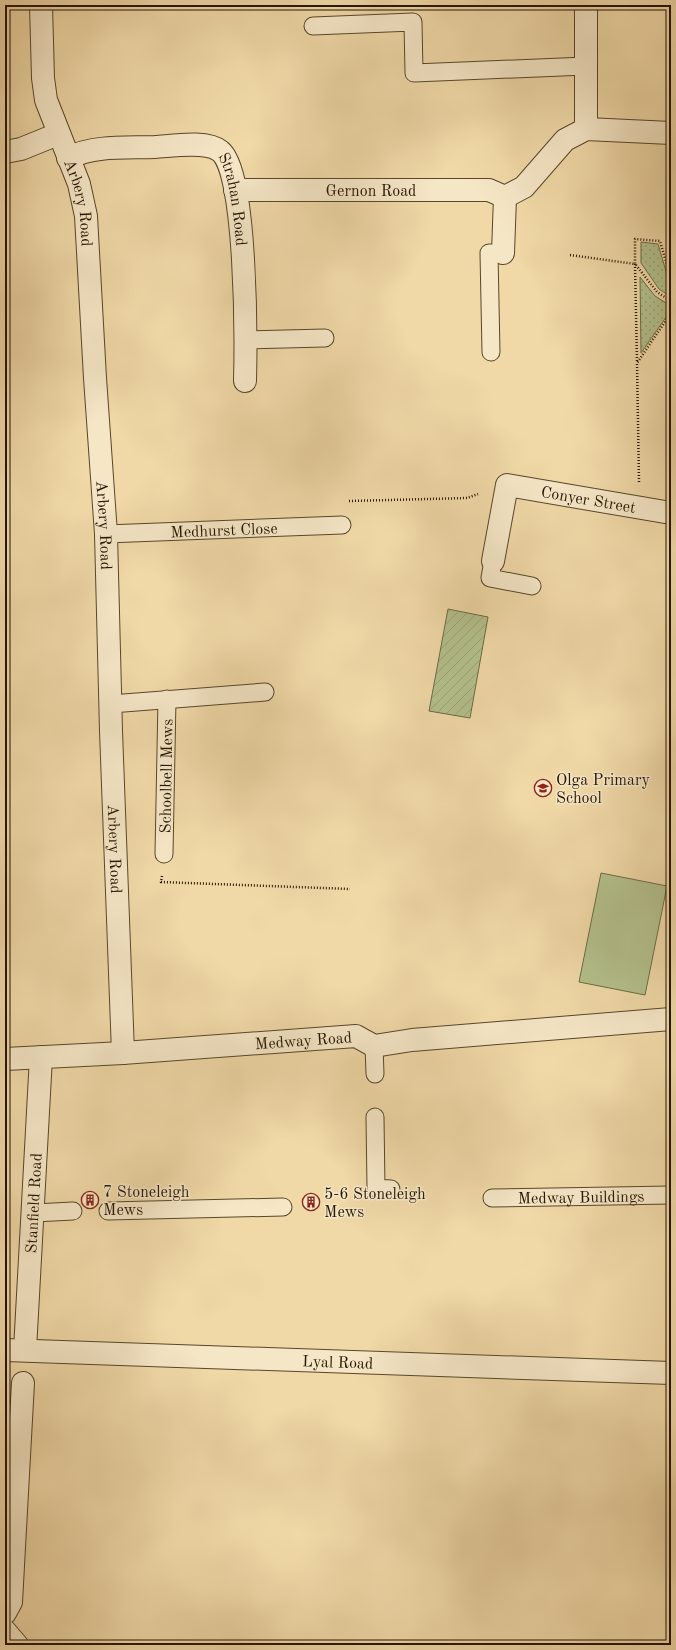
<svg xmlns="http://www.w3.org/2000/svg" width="676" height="1650" viewBox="0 0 676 1650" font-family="'Old Standard TT',serif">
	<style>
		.grass { fill: url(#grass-dots); stroke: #6c6a46 }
		.park { fill: #b3c08c; stroke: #6c6a46 }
		.garden { fill: url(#garden-furrows); stroke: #6c6a46 }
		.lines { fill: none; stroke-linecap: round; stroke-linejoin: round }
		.service-casing { stroke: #58462a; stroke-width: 19 }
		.minor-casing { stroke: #58462a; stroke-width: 24 }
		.path { stroke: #251500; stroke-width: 2.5; stroke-dasharray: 1 2; stroke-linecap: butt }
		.service { stroke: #f5e6c6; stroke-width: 17 }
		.minor { stroke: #f5e6c6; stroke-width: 22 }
		.labels { text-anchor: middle; stroke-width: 3; stroke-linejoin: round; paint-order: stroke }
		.street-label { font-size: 16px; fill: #251500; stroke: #f5e6c6 }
		.poi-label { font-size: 16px; fill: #251500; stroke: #f5e6c6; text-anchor: start }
	</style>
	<defs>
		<pattern id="grass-dots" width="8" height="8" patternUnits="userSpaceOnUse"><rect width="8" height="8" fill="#b3c08c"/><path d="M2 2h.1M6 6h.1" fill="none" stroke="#9aa477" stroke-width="1.8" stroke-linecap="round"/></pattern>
		<pattern id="garden-furrows" width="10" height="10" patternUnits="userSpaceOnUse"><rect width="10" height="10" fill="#b3c08c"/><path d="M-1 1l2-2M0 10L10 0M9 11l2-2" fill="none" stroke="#9aa477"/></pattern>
	</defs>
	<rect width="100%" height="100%" fill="#f0d8a7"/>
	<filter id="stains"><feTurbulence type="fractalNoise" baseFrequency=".005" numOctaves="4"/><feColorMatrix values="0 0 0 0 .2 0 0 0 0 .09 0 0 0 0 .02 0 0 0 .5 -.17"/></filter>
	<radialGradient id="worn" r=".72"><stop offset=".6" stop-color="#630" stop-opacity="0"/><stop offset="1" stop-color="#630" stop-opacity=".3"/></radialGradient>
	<g class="grass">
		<path d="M 641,242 L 658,244 L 671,288 L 671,297 L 659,289 L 641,263 Z"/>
		<path d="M 640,277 L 655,296 L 671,306 L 671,310 L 641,353 Z"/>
	</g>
	<path class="park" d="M 601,873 L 667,886 L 645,995 L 579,982 Z"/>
	<path class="garden" d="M 448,609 L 488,617 L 470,718 L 429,711 Z"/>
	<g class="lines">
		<defs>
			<g id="service">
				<path d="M 313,26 L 413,22 L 414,73 L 586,66"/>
				<path d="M 246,340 L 325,338"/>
				<path d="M 491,352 L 489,253 L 503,253"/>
				<path id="s1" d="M 106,534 L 342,525"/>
				<path d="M 493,561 L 490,578 L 532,586"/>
				<path d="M 111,704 L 265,692"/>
				<path id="s2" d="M 164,854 L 167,699"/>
				<path d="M 374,1046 L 375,1074"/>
				<path d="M 375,1117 L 376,1188 L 391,1189"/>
				<path id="s3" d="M 492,1198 L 671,1195"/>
				<path d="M 108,1211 L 283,1207"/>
				<path d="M 34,1213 L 73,1211"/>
			</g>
			<g id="minor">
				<path id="s4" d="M 41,5 L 43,78 L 46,100 L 79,184 L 86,216 L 95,378 L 106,534 L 111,731 L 123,1053"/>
				<path d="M 586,129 L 586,5"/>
				<path d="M 5,152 L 21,149 L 58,134"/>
				<path id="s5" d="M 68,158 C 95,145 125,148 155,147 C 172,146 207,140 220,151 C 247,171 246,343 245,381"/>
				<path id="s6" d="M 235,190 L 489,190 L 505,197 L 524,187 L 565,140 L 586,129 L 671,133"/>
				<path d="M 503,253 L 505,197"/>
				<path id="s7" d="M 493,561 L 507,485 L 671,513"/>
				<path id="s8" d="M 5,1059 L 123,1053 L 356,1036 L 374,1046 L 412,1040 L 671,1019"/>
				<path id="s9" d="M 5,1350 L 671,1373"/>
				<path id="s10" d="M 25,1350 L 41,1057"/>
				<path d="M 5,1613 L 11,1602 L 23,1383"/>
				<path d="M 5,1631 L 17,1645"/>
			</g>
		</defs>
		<use href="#service" class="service-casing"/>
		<use href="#minor" class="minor-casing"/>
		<g class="path">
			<path d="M 570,255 L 635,264 L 635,239 L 660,241 L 671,279"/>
			<path d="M 635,264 L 637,362"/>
			<path d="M 636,265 L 657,292 L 671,301"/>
			<path d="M 639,482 L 637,363 L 671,313"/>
			<path d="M 349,501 L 467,498 L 478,494"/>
			<path d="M 162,876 L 161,882 L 350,889"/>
		</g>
		<use href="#service" class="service"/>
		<use href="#minor" class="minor"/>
	</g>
	<defs>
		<symbol id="school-ring" viewBox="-11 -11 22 22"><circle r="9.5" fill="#f5e6c6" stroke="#8f2418" stroke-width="1.5"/><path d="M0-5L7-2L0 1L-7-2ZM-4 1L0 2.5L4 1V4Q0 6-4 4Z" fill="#8f2418"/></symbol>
		<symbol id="building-ring" viewBox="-11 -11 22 22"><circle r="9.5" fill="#f5e6c6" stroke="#8f2418" stroke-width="1.5"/><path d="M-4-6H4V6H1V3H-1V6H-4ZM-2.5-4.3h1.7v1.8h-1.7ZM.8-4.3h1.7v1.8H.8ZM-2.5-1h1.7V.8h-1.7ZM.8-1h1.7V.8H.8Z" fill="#8f2418"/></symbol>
	</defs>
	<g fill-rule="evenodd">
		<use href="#school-ring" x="533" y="778" width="20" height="20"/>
		<use href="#building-ring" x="80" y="1190" width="20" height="20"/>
		<use href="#building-ring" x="301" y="1192" width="20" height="20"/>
	</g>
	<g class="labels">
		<g class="street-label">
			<text dy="6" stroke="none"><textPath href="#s6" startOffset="136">Gernon Road</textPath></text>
			<text dy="6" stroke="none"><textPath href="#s5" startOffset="206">Strahan Road</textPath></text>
			<text dy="6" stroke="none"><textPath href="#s4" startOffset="204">Arbery Road</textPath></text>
			<text dy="6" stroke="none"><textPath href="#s7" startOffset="160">Conyer Street</textPath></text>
			<text dy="6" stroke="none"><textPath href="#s4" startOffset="528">Arbery Road</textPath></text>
			<text dy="6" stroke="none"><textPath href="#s1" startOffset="118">Medhurst Close</textPath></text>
			<text dy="6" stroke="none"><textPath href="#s2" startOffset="78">Schoolbell Mews</textPath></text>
			<text dy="6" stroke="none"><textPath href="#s4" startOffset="852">Arbery Road</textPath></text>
			<text dy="6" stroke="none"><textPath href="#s8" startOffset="299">Medway Road</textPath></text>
			<text dy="6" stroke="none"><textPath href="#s3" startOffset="89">Medway Buildings</textPath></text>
			<text dy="6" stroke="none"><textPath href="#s10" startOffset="147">Stanfield Road</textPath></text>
			<text dy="6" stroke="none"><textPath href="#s9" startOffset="333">Lyal Road</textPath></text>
		</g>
		<g class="poi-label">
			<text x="556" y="785">Olga Primary<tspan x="556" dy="18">School</tspan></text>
			<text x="103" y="1197">7 Stoneleigh<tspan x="103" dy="18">Mews</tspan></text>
			<text x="324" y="1199">5-6 Stoneleigh<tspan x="324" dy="18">Mews</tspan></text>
		</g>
	</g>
	<rect width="676" height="1650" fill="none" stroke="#f0d8a7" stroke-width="20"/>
	<rect x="6" y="6" width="664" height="1638" fill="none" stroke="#251500" stroke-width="2"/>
	<rect x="10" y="10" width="656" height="1630" fill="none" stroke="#251500"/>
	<rect width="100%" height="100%" filter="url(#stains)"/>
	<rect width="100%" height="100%" fill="url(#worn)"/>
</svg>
